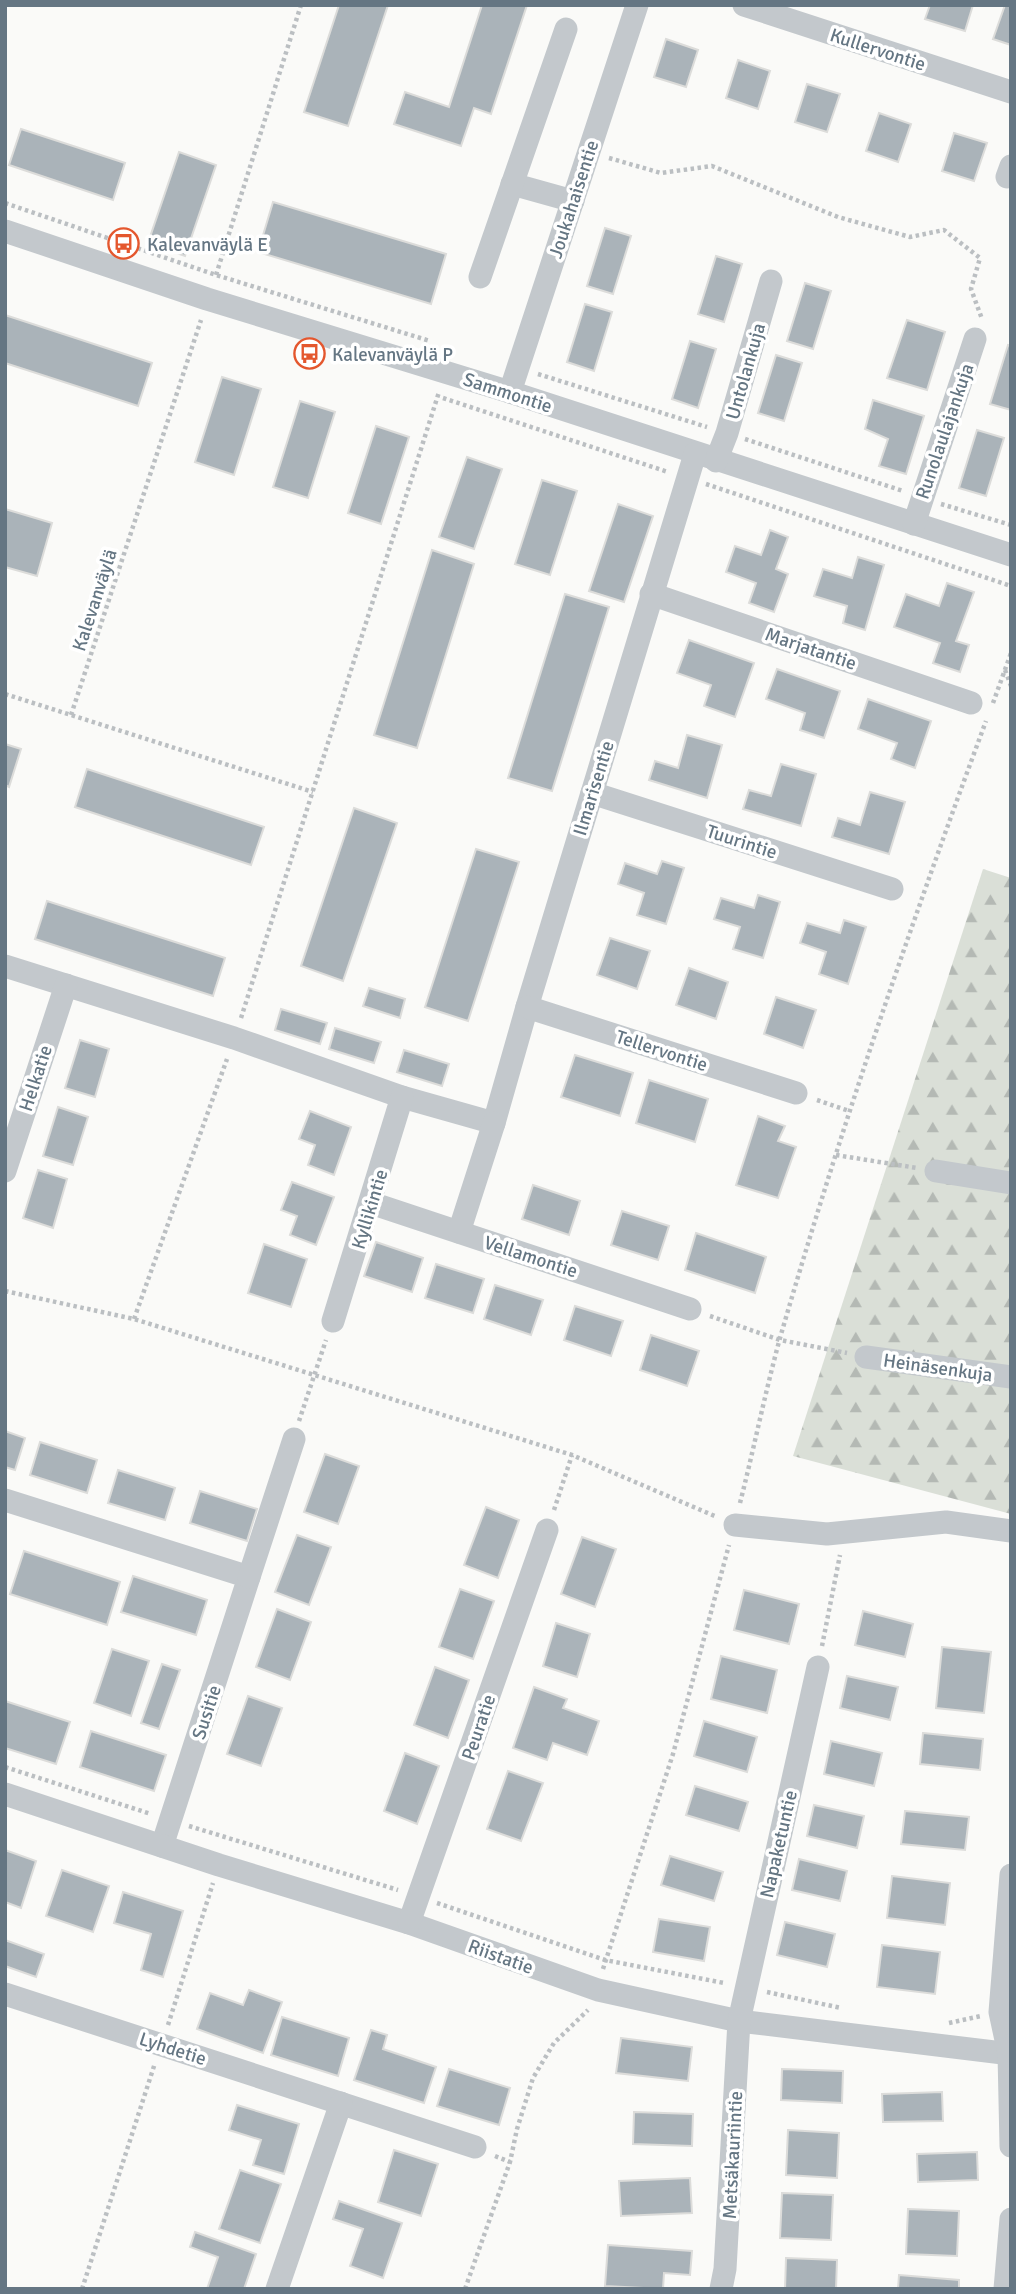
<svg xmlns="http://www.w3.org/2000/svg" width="1016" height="2294" viewBox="0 0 1016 2294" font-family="Signika,sans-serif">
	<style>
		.forest { fill: url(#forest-firs) }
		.building { fill: #aab3b9; stroke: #dcdcda; stroke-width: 2 }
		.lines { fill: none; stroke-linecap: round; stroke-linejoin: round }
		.path { stroke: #bbbfc2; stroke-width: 4.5; stroke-dasharray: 3.5 3.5; stroke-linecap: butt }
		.minor { stroke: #c3c8cc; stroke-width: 23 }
		.labels { text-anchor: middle; stroke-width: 7; stroke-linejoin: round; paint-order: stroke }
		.street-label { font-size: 19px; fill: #657683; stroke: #fff }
		.poi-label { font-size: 19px; fill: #657683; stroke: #fff; text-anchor: start }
	</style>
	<defs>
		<pattern id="forest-firs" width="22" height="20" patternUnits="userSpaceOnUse" patternTransform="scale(1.75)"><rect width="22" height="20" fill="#dadfd7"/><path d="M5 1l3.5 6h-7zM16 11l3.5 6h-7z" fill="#b4b9b4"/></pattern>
	</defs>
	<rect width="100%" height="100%" fill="#fafaf8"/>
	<path class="forest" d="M 983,869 L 1011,878 L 1011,1514 L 793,1456 Z"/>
	<g class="building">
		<path d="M 339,5 L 388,5 L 348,126 L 304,112 Z"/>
		<path d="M 482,5 L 527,5 L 491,114 L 474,108 L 461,146 L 394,124 L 405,92 L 449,107 Z"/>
		<path d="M 930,5 L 973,5 L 965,31 L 925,19 Z"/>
		<path d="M 1005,5 L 1011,5 L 1011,45 L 993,39 Z"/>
		<path d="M 666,39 L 698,50 L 686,87 L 654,77 Z"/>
		<path d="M 738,60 L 770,71 L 758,109 L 726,98 Z"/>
		<path d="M 807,84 L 840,94 L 827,132 L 795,122 Z"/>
		<path d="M 879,113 L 911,124 L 898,162 L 866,151 Z"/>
		<path d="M 21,129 L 125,163 L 113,200 L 9,165 Z"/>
		<path d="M 954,133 L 987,143 L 974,181 L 942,171 Z"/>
		<path d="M 179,152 L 216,165 L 185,256 L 148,243 Z"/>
		<path d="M 273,202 L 446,254 L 431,304 L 258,252 Z"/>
		<path d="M 605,228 L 631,236 L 613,294 L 587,286 Z"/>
		<path d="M 716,256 L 742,264 L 724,322 L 698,314 Z"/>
		<path d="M 805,283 L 831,291 L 813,349 L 787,341 Z"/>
		<path d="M 585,304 L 612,312 L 594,371 L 567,362 Z"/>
		<path d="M 5,315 L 152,363 L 138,406 L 5,363 Z"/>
		<path d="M 907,320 L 945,332 L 927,390 L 887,378 Z"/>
		<path d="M 690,341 L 716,349 L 698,408 L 672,399 Z"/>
		<path d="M 1008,345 L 1011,346 L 1011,410 L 990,404 Z"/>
		<path d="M 776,355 L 802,363 L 784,421 L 758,413 Z"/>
		<path d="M 222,377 L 261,389 L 234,475 L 195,462 Z"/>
		<path d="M 873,400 L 924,416 L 906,474 L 879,466 L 888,439 L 865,429 Z"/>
		<path d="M 300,401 L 335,412 L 308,498 L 273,487 Z"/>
		<path d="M 376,426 L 409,437 L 381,524 L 348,513 Z"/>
		<path d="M 977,430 L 1004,438 L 986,496 L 959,488 Z"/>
		<path d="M 467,457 L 502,469 L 474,549 L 439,537 Z"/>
		<path d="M 542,480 L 577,491 L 550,575 L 515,564 Z"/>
		<path d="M 618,504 L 653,516 L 624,602 L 589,591 Z"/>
		<path d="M 5,509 L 52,523 L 37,576 L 5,567 Z"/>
		<path d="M 770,530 L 788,537 L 776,569 L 788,574 L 774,612 L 749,603 L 756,583 L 726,572 L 735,546 L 761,555 Z"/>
		<path d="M 432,550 L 474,564 L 417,748 L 374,735 Z"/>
		<path d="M 858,557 L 884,565 L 865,630 L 843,623 L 847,606 L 814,596 L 823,569 L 852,578 Z"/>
		<path d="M 947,583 L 974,592 L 956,641 L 969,645 L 960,672 L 933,663 L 940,643 L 894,627 L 906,594 L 939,606 Z"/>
		<path d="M 565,594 L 609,607 L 552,791 L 508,778 Z"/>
		<path d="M 689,640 L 754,663 L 735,717 L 704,706 L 711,685 L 677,673 Z"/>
		<path d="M 777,669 L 840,691 L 824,738 L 800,730 L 805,713 L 766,699 Z"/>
		<path d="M 868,699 L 931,721 L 915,768 L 891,759 L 897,743 L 858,729 Z"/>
		<path d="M 687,735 L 722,745 L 707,798 L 649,780 L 655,761 L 678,768 Z"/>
		<path d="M 5,744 L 21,749 L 9,787 L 5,785 Z"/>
		<path d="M 781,764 L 816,774 L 801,826 L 743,809 L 749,790 L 771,796 Z"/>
		<path d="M 87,769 L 264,827 L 251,865 L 75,807 Z"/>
		<path d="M 870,792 L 905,802 L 889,854 L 832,837 L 838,818 L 860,825 Z"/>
		<path d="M 354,808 L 397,823 L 343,981 L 301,966 Z"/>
		<path d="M 476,849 L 519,862 L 468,1021 L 425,1007 Z"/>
		<path d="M 662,861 L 684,868 L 666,924 L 637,915 L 644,893 L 618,884 L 625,863 L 657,874 Z"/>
		<path d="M 758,895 L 780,902 L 763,958 L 733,949 L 740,927 L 714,919 L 721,898 L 754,908 Z"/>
		<path d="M 47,901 L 225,958 L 213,996 L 35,939 Z"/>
		<path d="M 844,920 L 866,927 L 848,984 L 819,974 L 826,952 L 800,943 L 807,923 L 840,933 Z"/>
		<path d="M 610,938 L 650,951 L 637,989 L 597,975 Z"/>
		<path d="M 689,968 L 728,982 L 716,1019 L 676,1005 Z"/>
		<path d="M 369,988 L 405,999 L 400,1018 L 363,1006 Z"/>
		<path d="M 776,997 L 816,1010 L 803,1048 L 764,1034 Z"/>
		<path d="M 281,1009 L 327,1023 L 320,1044 L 275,1030 Z"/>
		<path d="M 335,1028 L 381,1042 L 374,1063 L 329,1049 Z"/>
		<path d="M 80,1040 L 109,1049 L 95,1097 L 65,1088 Z"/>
		<path d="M 404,1050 L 449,1064 L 442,1086 L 397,1072 Z"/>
		<path d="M 575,1055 L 633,1073 L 620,1116 L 561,1097 Z"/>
		<path d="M 649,1080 L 708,1099 L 695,1142 L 636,1123 Z"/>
		<path d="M 58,1107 L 88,1117 L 73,1165 L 43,1156 Z"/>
		<path d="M 310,1111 L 351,1127 L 334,1175 L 308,1165 L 315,1145 L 299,1139 Z"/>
		<path d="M 758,1116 L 785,1126 L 778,1141 L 796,1147 L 778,1198 L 736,1185 Z"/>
		<path d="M 38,1170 L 67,1179 L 53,1228 L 23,1218 Z"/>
		<path d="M 292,1182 L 334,1197 L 316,1245 L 290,1235 L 297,1216 L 281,1210 Z"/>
		<path d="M 533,1185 L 580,1201 L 569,1235 L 522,1219 Z"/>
		<path d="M 622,1211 L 669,1226 L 658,1260 L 611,1245 Z"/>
		<path d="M 696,1233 L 766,1257 L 755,1293 L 685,1270 Z"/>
		<path d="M 376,1242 L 423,1258 L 412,1292 L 364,1276 Z"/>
		<path d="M 264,1244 L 307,1259 L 291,1307 L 248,1293 Z"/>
		<path d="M 436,1264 L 484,1279 L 473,1313 L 425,1298 Z"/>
		<path d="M 495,1285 L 543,1300 L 531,1335 L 484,1319 Z"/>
		<path d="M 575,1306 L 623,1321 L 611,1356 L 564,1340 Z"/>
		<path d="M 651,1335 L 699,1351 L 687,1386 L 640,1370 Z"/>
		<path d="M 5,1431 L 25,1438 L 15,1470 L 5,1467 Z"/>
		<path d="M 40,1442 L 97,1460 L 87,1493 L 30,1475 Z"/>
		<path d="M 325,1454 L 359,1466 L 338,1524 L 304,1512 Z"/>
		<path d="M 118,1470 L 175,1488 L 165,1520 L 108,1503 Z"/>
		<path d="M 200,1491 L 257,1509 L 247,1541 L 190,1523 Z"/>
		<path d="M 486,1507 L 519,1520 L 498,1578 L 464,1565 Z"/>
		<path d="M 297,1535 L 331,1547 L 309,1605 L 275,1592 Z"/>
		<path d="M 582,1537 L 616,1549 L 595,1607 L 561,1594 Z"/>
		<path d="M 24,1551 L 120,1582 L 107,1625 L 10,1594 Z"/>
		<path d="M 133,1576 L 207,1600 L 196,1635 L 121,1612 Z"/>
		<path d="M 460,1589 L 494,1601 L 473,1659 L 439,1647 Z"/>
		<path d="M 744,1590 L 799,1604 L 789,1644 L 734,1630 Z"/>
		<path d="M 277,1609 L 311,1622 L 290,1680 L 256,1667 Z"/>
		<path d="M 863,1611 L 913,1624 L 905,1657 L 855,1645 Z"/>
		<path d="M 556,1623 L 590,1634 L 577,1677 L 543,1666 Z"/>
		<path d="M 942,1647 L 991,1652 L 984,1713 L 936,1708 Z"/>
		<path d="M 112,1649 L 149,1661 L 131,1716 L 94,1703 Z"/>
		<path d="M 721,1656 L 777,1670 L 767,1713 L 711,1699 Z"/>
		<path d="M 162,1664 L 180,1670 L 159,1729 L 141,1723 Z"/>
		<path d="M 435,1667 L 469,1680 L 448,1738 L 414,1725 Z"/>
		<path d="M 847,1676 L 898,1687 L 890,1720 L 840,1708 Z"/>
		<path d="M 534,1687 L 567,1699 L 563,1708 L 599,1721 L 587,1755 L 553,1743 L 547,1760 L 513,1748 Z"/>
		<path d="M 248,1696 L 282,1708 L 261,1766 L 227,1754 Z"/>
		<path d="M 5,1701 L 70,1722 L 56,1764 L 5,1748 Z"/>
		<path d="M 704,1721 L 757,1737 L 747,1772 L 694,1756 Z"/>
		<path d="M 91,1731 L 166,1755 L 154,1791 L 80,1767 Z"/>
		<path d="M 923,1733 L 983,1739 L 980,1770 L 920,1764 Z"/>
		<path d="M 831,1741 L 882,1753 L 874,1786 L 824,1774 Z"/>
		<path d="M 405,1753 L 439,1766 L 417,1824 L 384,1811 Z"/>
		<path d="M 508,1771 L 543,1783 L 521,1841 L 487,1829 Z"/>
		<path d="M 695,1786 L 748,1802 L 739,1831 L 686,1815 Z"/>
		<path d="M 814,1805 L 864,1816 L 857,1848 L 807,1836 Z"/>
		<path d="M 905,1811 L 969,1817 L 965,1850 L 901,1844 Z"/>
		<path d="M 5,1850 L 36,1861 L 21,1908 L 5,1902 Z"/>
		<path d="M 670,1856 L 723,1872 L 714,1901 L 661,1885 Z"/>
		<path d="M 799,1859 L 847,1871 L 840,1901 L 792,1890 Z"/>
		<path d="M 62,1870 L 109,1886 L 93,1932 L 46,1916 Z"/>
		<path d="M 892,1876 L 950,1883 L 945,1925 L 887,1918 Z"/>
		<path d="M 123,1892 L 183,1911 L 163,1977 L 141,1970 L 151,1934 L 114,1923 Z"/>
		<path d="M 659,1919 L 710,1927 L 704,1961 L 653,1952 Z"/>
		<path d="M 785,1922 L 835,1934 L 827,1967 L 777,1955 Z"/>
		<path d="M 5,1940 L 44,1954 L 36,1977 L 5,1966 Z"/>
		<path d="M 882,1945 L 940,1952 L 935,1994 L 877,1987 Z"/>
		<path d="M 249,1990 L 282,2002 L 263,2053 L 197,2029 L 210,1993 L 243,2005 Z"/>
		<path d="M 282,2017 L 349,2038 L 338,2076 L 271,2055 Z"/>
		<path d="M 371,2030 L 387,2035 L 383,2049 L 436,2067 L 424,2103 L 354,2080 Z"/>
		<path d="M 621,2038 L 692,2047 L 688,2081 L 616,2073 Z"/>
		<path d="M 449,2069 L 510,2088 L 499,2125 L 437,2106 Z"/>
		<path d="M 782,2069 L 843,2071 L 842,2103 L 781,2100 Z"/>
		<path d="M 942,2092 L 943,2121 L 883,2122 L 882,2094 Z"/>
		<path d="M 237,2105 L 299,2124 L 284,2174 L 253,2165 L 261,2140 L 229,2130 Z"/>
		<path d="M 634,2112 L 693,2114 L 692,2146 L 633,2144 Z"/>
		<path d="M 788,2130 L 839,2133 L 837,2178 L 786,2175 Z"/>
		<path d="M 394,2150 L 438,2164 L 421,2216 L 378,2202 Z"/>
		<path d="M 977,2152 L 978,2180 L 918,2182 L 917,2154 Z"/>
		<path d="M 240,2170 L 281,2184 L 260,2243 L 219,2229 Z"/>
		<path d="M 690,2178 L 692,2213 L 621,2216 L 619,2181 Z"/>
		<path d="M 782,2193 L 833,2195 L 831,2240 L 780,2238 Z"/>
		<path d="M 339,2201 L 402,2223 L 383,2278 L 350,2266 L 363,2229 L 333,2219 Z"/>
		<path d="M 908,2209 L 959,2211 L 957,2256 L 906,2254 Z"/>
		<path d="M 195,2232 L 256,2254 L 244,2289 L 207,2289 L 218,2257 L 190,2247 Z"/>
		<path d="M 608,2245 L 692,2251 L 690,2275 L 664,2273 L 663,2289 L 605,2286 Z"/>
		<path d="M 786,2258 L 837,2260 L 836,2289 L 785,2289 Z"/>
		<path d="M 899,2275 L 959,2280 L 959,2289 L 898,2289 Z"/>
	</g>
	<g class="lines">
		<g class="path">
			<path d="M 609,158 L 661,173 L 712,166 L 838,217 L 910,237 L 944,230 L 980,258 L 971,289 L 982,319"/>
			<path d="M 5,203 L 216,275 L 430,341"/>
			<path d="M 216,275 L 301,5"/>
			<path d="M 538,374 L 707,427"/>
			<path d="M 443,398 L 668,472"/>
			<path d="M 745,439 L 903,491"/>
			<path d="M 706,484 L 1011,586"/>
			<path d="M 941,504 L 1011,525"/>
			<path d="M 1005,670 L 1011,686"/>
			<path d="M 5,694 L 313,792"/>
			<path d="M 993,703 L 1011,653"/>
			<path d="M 71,715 L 201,320"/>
			<path d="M 241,1018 L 439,392"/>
			<path d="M 817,1100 L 849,1111"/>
			<path d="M 836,1155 L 917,1168"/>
			<path d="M 5,1291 L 134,1319 L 572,1455 L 717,1517"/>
			<path d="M 710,1316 L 780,1340 L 847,1353"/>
			<path d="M 134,1319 L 227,1059"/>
			<path d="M 299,1421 L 326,1340"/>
			<path d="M 740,1503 C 754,1448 765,1393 780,1338 C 840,1130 911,924 986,721"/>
			<path d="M 554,1510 L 572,1455"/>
			<path d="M 822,1646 L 840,1555"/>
			<path d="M 5,1767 L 151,1814"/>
			<path d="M 189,1826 L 398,1890"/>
			<path d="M 437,1903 L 605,1960 L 724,1983"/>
			<path d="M 603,1969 L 673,1754 L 729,1545"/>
			<path d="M 767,1992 L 841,2008"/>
			<path d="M 949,2023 L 981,2016"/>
			<path d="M 168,2025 L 213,1883"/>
			<path d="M 495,2156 L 510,2162"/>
			<path d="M 82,2289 L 155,2063"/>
			<path d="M 465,2289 L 510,2162 L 517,2129 L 533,2078 L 554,2043 L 588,2010"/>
		</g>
		<g class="minor">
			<path d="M 744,5 L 1011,92"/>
			<path d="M 1007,177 L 1011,166"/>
			<path d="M 512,184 L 573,201"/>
			<path d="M 5,231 L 207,299 L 510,392 L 1011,555"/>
			<path d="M 480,277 L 566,29"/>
			<path d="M 510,392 L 637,5"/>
			<path d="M 716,461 L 727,433 L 771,281"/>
			<path d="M 914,524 L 975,339"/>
			<path d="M 651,594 L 971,703"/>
			<path d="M 592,793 L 892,889"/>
			<path d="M 5,966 L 234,1038 L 402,1097 L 494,1123 L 527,1007 L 695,454"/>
			<path d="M 527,1007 L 796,1093"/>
			<path d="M 5,1171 L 66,985"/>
			<path d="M 936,1171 L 1011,1183"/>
			<path d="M 371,1203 L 690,1309"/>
			<path d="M 459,1232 L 494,1123"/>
			<path d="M 333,1321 L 402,1097"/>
			<path d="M 866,1357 L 1011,1377"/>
			<path d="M 5,1500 L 249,1577 L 162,1846"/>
			<path d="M 735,1525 L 827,1534 L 946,1522 L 1011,1531"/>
			<path d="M 249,1577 L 294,1439"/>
			<path d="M 5,1794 L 219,1865 L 409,1923 L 598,1990 L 739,2021 L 1011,2054"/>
			<path d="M 1011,1875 L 1000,2012 L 1009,2054 L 1011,2146"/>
			<path d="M 409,1923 L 547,1530"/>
			<path d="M 5,1994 L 475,2147"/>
			<path d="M 277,2289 L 341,2103"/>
			<path d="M 721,2289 L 725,2269 L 739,2021 L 818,1667"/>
			<path d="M 1005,2289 L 1011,2219"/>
		</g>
	</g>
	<defs>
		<symbol id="bus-ring" viewBox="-11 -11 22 22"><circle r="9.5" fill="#fff" stroke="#e4572e" stroke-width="1.5"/><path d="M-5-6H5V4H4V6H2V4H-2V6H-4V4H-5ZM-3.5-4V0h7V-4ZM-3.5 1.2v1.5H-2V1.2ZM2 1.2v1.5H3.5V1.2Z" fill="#e4572e"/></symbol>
	</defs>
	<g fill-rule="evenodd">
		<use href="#bus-ring" x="106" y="226" width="35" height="35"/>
		<use href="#bus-ring" x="292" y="336" width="35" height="35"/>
	</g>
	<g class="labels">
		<g class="street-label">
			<text transform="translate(878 49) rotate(18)" y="7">Kullervontie</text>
			<text transform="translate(573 199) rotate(-72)" y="7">Joukahaisentie</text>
			<text transform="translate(745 371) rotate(-74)" y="7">Untolankuja</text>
			<text transform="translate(508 392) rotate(18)" y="7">Sammontie</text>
			<text transform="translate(944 431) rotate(-71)" y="7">Runolaulajankuja</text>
			<text transform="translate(94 600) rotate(-72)" y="7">Kalevanväylä</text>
			<text transform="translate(811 648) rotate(19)" y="7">Marjatantie</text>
			<text transform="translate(593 788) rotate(-73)" y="7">Ilmarisentie</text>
			<text transform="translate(742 841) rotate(18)" y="7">Tuurintie</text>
			<text transform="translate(662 1050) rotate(18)" y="7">Tellervontie</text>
			<text transform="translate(35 1078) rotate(-72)" y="7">Helkatie</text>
			<text transform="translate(369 1209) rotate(-73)" y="7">Kyllikintie</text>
			<text transform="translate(531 1256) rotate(18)" y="7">Vellamontie</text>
			<text transform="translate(938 1367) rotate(8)" y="7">Heinäsenkuja</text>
			<text transform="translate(206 1712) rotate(-72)" y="7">Susitie</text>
			<text transform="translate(478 1727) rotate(-71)" y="7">Peuratie</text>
			<text transform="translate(778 1844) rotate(-77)" y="7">Napaketuntie</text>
			<text transform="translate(501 1956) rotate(20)" y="7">Riistatie</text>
			<text transform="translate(173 2048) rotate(18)" y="7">Lyhdetie</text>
			<text transform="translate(732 2155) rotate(-87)" y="7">Metsäkauriintie</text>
		</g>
		<g class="poi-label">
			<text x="147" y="251">Kalevanväylä E</text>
			<text x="332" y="361">Kalevanväylä P</text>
		</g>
	</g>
	<rect width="1016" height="2294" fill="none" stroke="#657683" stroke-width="14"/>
</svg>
